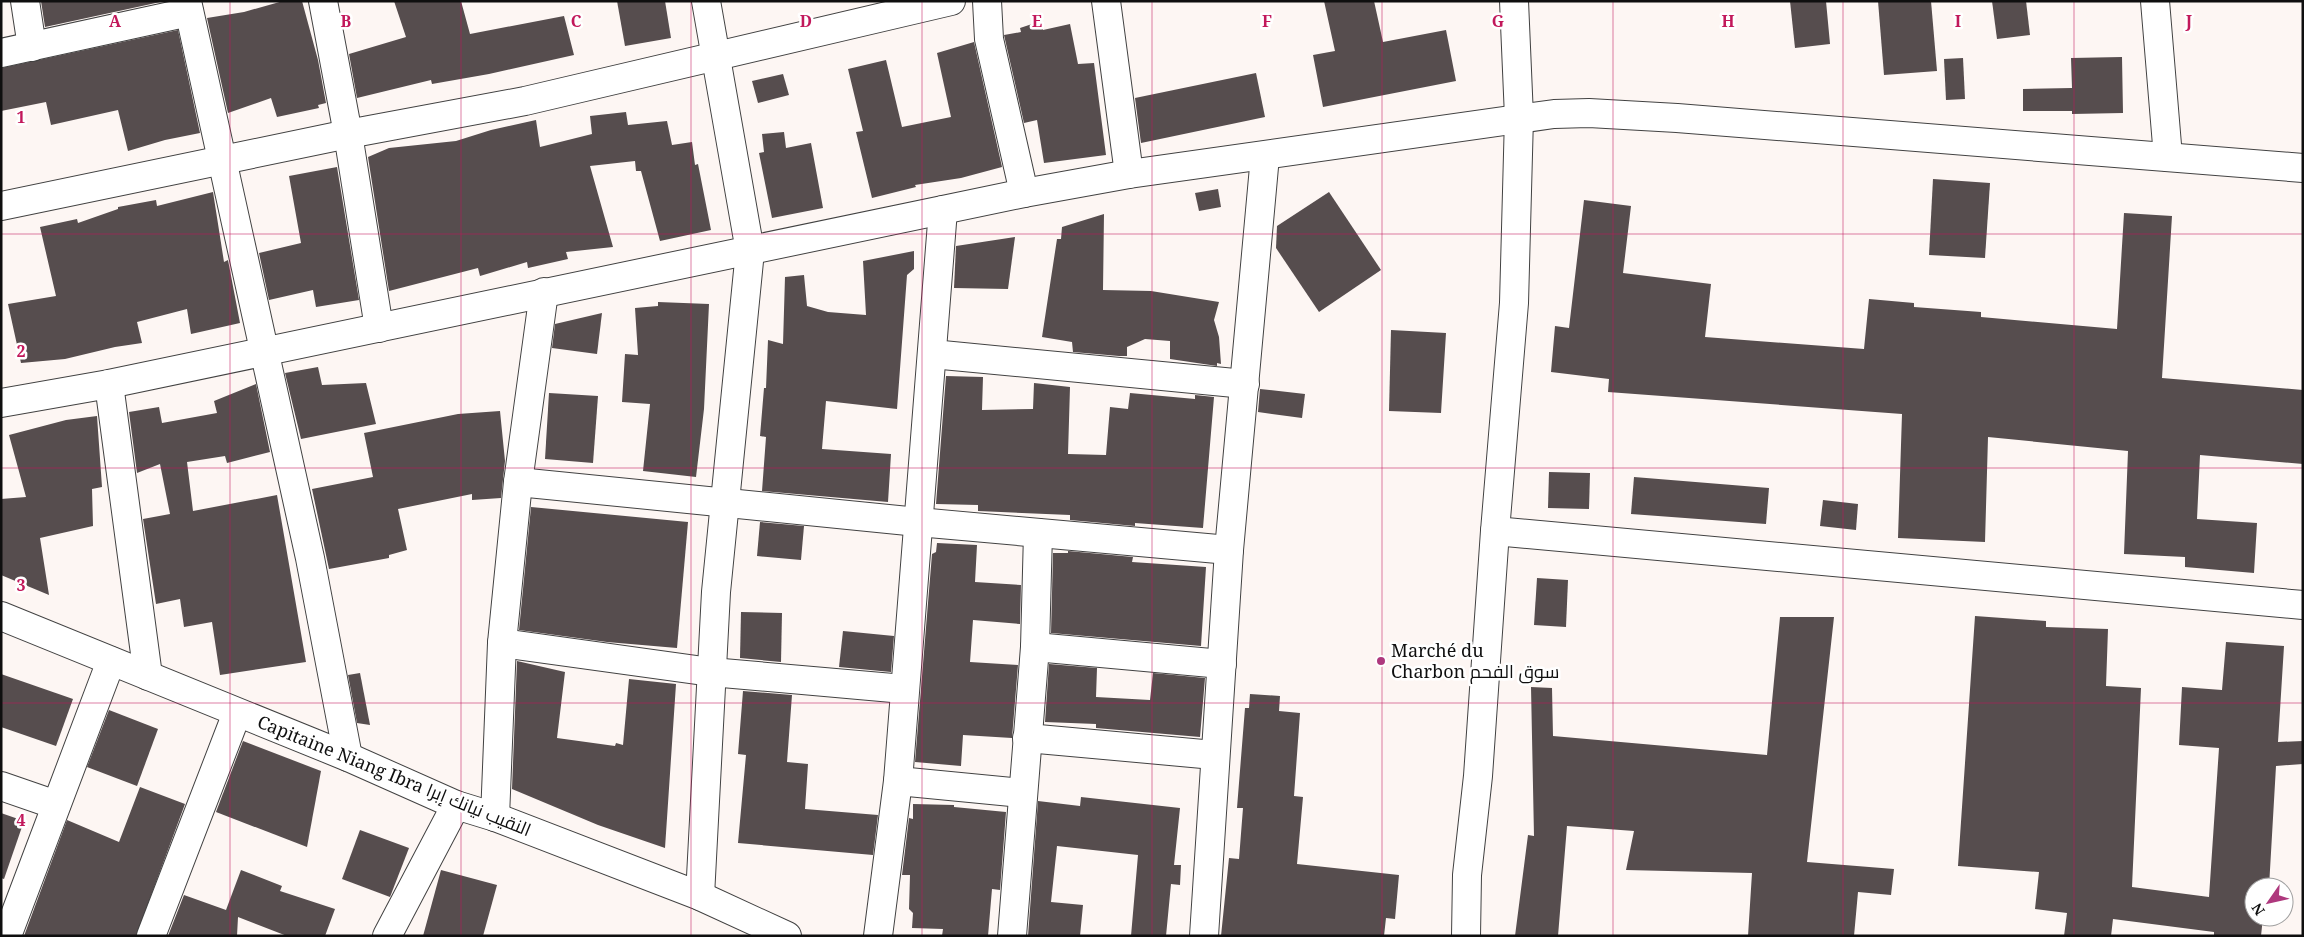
<svg xmlns="http://www.w3.org/2000/svg" width="2304" height="937" viewBox="0 0 2304 937" font-family="'Noto Serif',Cairo,serif">
	<style>
		.building { fill: #564d4e }
		.lines { fill: none; stroke-linecap: round; stroke-linejoin: round }
		.street-casing { stroke: #424242; stroke-width: 30 }
		.street { stroke: #fff; stroke-width: 28 }
		.grid { fill: none; stroke: #c2185b; stroke-width: 1; stroke-opacity: 0.55 }
		.poi-dot { fill: #ae387d; stroke: #fff; stroke-width: 2 }
		.labels { text-anchor: middle; stroke-width: 5; stroke-linejoin: round; paint-order: stroke }
		.poi-label { font-size: 18px; fill: #0f0f0f; stroke: #fff; text-anchor: start }
		.street-label { font-size: 18px; fill: #0f0f0f; stroke: #fff }
		.grid-label { font-size: 16px; text-anchor: middle; font-weight: bold; fill: #c2185b; stroke: #fff; stroke-width: 5; stroke-linejoin: round; paint-order: stroke }
	</style>
	<rect width="100%" height="100%" fill="#fdf6f3"/>
	<g class="building">
		<path d="M 41,1 L 165,1 L 45,27 Z"/>
		<path d="M 283,1 L 302,1 L 318,60 L 326,103 L 318,105 L 319,108 L 277,117 L 271,98 L 228,113 L 207,18 L 244,12 Z"/>
		<path d="M 394,1 L 461,1 L 470,34 L 564,16 L 574,55 L 489,74 L 432,84 L 431,80 L 357,98 L 349,54 L 406,37 Z"/>
		<path d="M 617,1 L 665,1 L 671,38 L 625,46 Z"/>
		<path d="M 1324,1 L 1374,1 L 1383,42 L 1446,30 L 1456,81 L 1323,107 L 1313,55 L 1335,51 Z"/>
		<path d="M 1790,1 L 1826,1 L 1830,44 L 1795,48 Z"/>
		<path d="M 1878,1 L 1931,1 L 1937,71 L 1884,75 Z"/>
		<path d="M 1992,1 L 2026,1 L 2030,35 L 1997,39 Z"/>
		<path d="M 1038,22 L 1043,30 L 1070,24 L 1078,64 L 1094,63 L 1106,155 L 1044,163 L 1037,120 L 1024,123 L 1004,35 L 1021,32 L 1020,28 Z"/>
		<path d="M 178,30 L 200,133 L 165,140 L 128,151 L 118,110 L 51,125 L 46,102 L 1,111 L 1,68 Z"/>
		<path d="M 974,42 L 1002,167 L 961,178 L 915,185 L 916,187 L 872,198 L 856,132 L 863,131 L 848,69 L 886,60 L 902,127 L 951,117 L 937,53 Z"/>
		<path d="M 2122,57 L 2123,113 L 2072,114 L 2072,111 L 2023,111 L 2023,89 L 2072,88 L 2071,58 Z"/>
		<path d="M 1963,58 L 1965,99 L 1946,100 L 1944,59 Z"/>
		<path d="M 1256,73 L 1265,117 L 1141,143 L 1135,98 Z"/>
		<path d="M 783,74 L 789,95 L 758,103 L 752,81 Z"/>
		<path d="M 626,112 L 628,125 L 667,121 L 672,145 L 692,142 L 695,165 L 698,164 L 711,230 L 660,241 L 641,171 L 636,171 L 635,161 L 590,166 L 613,247 L 566,252 L 568,259 L 528,268 L 527,262 L 480,276 L 478,268 L 389,291 L 368,157 L 389,148 L 456,141 L 491,130 L 536,120 L 540,147 L 592,134 L 590,116 Z"/>
		<path d="M 784,132 L 786,148 L 811,143 L 823,208 L 772,218 L 759,153 L 764,152 L 762,134 Z"/>
		<path d="M 337,167 L 359,300 L 316,307 L 313,290 L 269,300 L 259,253 L 301,243 L 289,176 Z"/>
		<path d="M 1933,179 L 1990,183 L 1985,258 L 1929,255 Z"/>
		<path d="M 1218,189 L 1221,207 L 1199,211 L 1195,193 Z"/>
		<path d="M 213,192 L 224,262 L 228,260 L 240,323 L 191,334 L 187,309 L 137,322 L 142,343 L 115,347 L 65,359 L 21,363 L 8,304 L 56,296 L 40,227 L 77,219 L 78,223 L 118,209 L 118,207 L 156,200 L 157,206 Z"/>
		<path d="M 1329,192 L 1381,270 L 1319,312 L 1276,248 L 1277,226 Z"/>
		<path d="M 1584,200 L 1631,206 L 1623,273 L 1711,284 L 1705,337 L 1864,349 L 1869,299 L 1914,303 L 1914,307 L 1981,312 L 1981,317 L 2117,329 L 2124,213 L 2172,216 L 2162,378 L 2303,390 L 2303,464 L 2200,455 L 2197,519 L 2257,523 L 2254,573 L 2185,567 L 2185,557 L 2124,554 L 2128,451 L 1988,437 L 1985,542 L 1898,538 L 1902,414 L 1608,392 L 1609,379 L 1551,372 L 1555,326 L 1569,328 Z"/>
		<path d="M 1104,214 L 1103,290 L 1151,291 L 1219,302 L 1214,320 L 1219,337 L 1221,364 L 1217,363 L 1217,366 L 1170,359 L 1170,341 L 1145,339 L 1127,347 L 1127,356 L 1119,356 L 1073,352 L 1072,342 L 1042,337 L 1057,239 L 1061,239 L 1062,227 Z"/>
		<path d="M 1015,237 L 1008,289 L 954,288 L 956,246 Z"/>
		<path d="M 914,251 L 914,269 L 907,275 L 897,409 L 826,401 L 822,449 L 891,454 L 888,502 L 762,491 L 766,437 L 760,436 L 764,388 L 766,388 L 768,340 L 783,344 L 785,277 L 804,275 L 807,306 L 828,312 L 866,315 L 863,261 Z"/>
		<path d="M 658,302 L 709,304 L 704,409 L 696,477 L 643,471 L 650,404 L 622,402 L 625,354 L 638,355 L 635,308 L 658,306 Z"/>
		<path d="M 602,313 L 597,354 L 552,348 L 555,324 Z"/>
		<path d="M 1391,330 L 1446,333 L 1441,413 L 1389,411 Z"/>
		<path d="M 318,367 L 322,385 L 366,383 L 376,424 L 301,439 L 285,373 Z"/>
		<path d="M 946,376 L 983,377 L 982,410 L 1033,409 L 1034,383 L 1070,387 L 1068,454 L 1106,455 L 1110,407 L 1128,409 L 1130,393 L 1195,399 L 1195,395 L 1214,397 L 1203,528 L 1135,523 L 1135,526 L 1070,520 L 1070,515 L 978,511 L 978,505 L 936,504 Z"/>
		<path d="M 256,384 L 270,452 L 227,463 L 225,456 L 187,462 L 193,511 L 277,495 L 306,662 L 220,675 L 212,622 L 184,627 L 180,599 L 156,604 L 143,519 L 170,514 L 160,464 L 137,473 L 129,412 L 159,407 L 162,423 L 217,413 L 214,401 Z"/>
		<path d="M 1260,389 L 1305,394 L 1302,418 L 1258,412 Z"/>
		<path d="M 549,393 L 598,396 L 593,463 L 545,459 Z"/>
		<path d="M 500,411 L 505,461 L 501,498 L 472,500 L 472,494 L 398,509 L 407,550 L 389,555 L 389,558 L 329,569 L 312,489 L 373,477 L 364,433 L 458,414 Z"/>
		<path d="M 97,416 L 102,487 L 92,489 L 93,526 L 40,538 L 49,595 L 1,575 L 1,499 L 26,497 L 9,435 L 66,420 Z"/>
		<path d="M 1549,472 L 1590,473 L 1589,509 L 1548,508 Z"/>
		<path d="M 1634,477 L 1769,488 L 1766,524 L 1631,514 Z"/>
		<path d="M 1823,500 L 1858,504 L 1856,530 L 1820,526 Z"/>
		<path d="M 531,507 L 688,522 L 677,648 L 607,642 L 519,630 Z"/>
		<path d="M 760,522 L 804,526 L 801,560 L 757,556 Z"/>
		<path d="M 937,543 L 977,545 L 975,582 L 1021,585 L 1020,624 L 973,620 L 970,662 L 1018,665 L 1012,738 L 963,735 L 961,766 L 915,762 L 932,554 L 936,552 Z"/>
		<path d="M 1068,551 L 1133,557 L 1132,562 L 1206,567 L 1201,646 L 1051,633 L 1053,553 L 1068,553 Z"/>
		<path d="M 1537,578 L 1568,580 L 1566,627 L 1534,625 Z"/>
		<path d="M 741,612 L 782,613 L 781,662 L 740,658 Z"/>
		<path d="M 1975,616 L 2046,621 L 2046,627 L 2108,629 L 2106,686 L 2141,688 L 2132,887 L 2209,897 L 2219,748 L 2179,745 L 2182,687 L 2222,690 L 2226,642 L 2284,646 L 2278,742 L 2303,741 L 2303,764 L 2276,766 L 2269,887 L 2254,887 L 2254,917 L 2263,917 L 2261,936 L 2214,936 L 2214,932 L 2113,919 L 2111,936 L 2064,936 L 2067,913 L 2035,909 L 2039,872 L 1958,866 Z"/>
		<path d="M 1780,617 L 1834,617 L 1807,862 L 1894,869 L 1891,895 L 1858,892 L 1854,936 L 1748,936 L 1752,873 L 1626,870 L 1634,831 L 1567,826 L 1558,936 L 1515,936 L 1528,835 L 1534,836 L 1531,687 L 1552,688 L 1553,736 L 1767,755 Z"/>
		<path d="M 843,631 L 894,636 L 891,672 L 839,667 Z"/>
		<path d="M 517,661 L 565,672 L 557,738 L 615,746 L 616,743 L 623,745 L 629,679 L 676,684 L 665,848 L 598,825 L 512,789 Z"/>
		<path d="M 1049,664 L 1097,668 L 1096,697 L 1150,700 L 1153,673 L 1205,678 L 1200,737 L 1096,728 L 1096,724 L 1045,722 Z"/>
		<path d="M 360,673 L 370,725 L 357,723 L 348,675 Z"/>
		<path d="M 1,674 L 73,699 L 56,746 L 1,727 Z"/>
		<path d="M 743,691 L 792,695 L 787,762 L 808,764 L 805,809 L 878,815 L 873,855 L 738,843 L 746,755 L 738,754 Z"/>
		<path d="M 1250,694 L 1280,696 L 1279,711 L 1300,713 L 1294,796 L 1303,797 L 1297,864 L 1399,875 L 1395,919 L 1386,918 L 1384,936 L 1221,936 L 1229,858 L 1239,859 L 1243,808 L 1237,808 L 1245,708 L 1249,708 Z"/>
		<path d="M 109,710 L 158,729 L 137,786 L 87,767 Z"/>
		<path d="M 243,741 L 321,771 L 307,847 L 216,812 Z"/>
		<path d="M 140,787 L 185,804 L 136,936 L 24,936 L 67,820 L 119,842 Z"/>
		<path d="M 1081,797 L 1180,808 L 1174,865 L 1181,865 L 1180,885 L 1171,884 L 1166,936 L 1131,936 L 1138,855 L 1057,846 L 1051,902 L 1083,905 L 1080,936 L 1028,936 L 1038,801 L 1080,806 Z"/>
		<path d="M 913,804 L 954,805 L 954,807 L 1006,812 L 1000,890 L 992,889 L 988,936 L 942,936 L 943,929 L 912,928 L 913,913 L 909,909 L 910,875 L 902,875 L 909,818 L 913,819 Z"/>
		<path d="M 1,813 L 24,821 L 4,879 L 1,878 Z"/>
		<path d="M 360,830 L 409,848 L 390,897 L 342,879 Z"/>
		<path d="M 241,870 L 282,886 L 280,891 L 335,909 L 325,936 L 287,936 L 238,917 L 237,936 L 168,936 L 184,895 L 226,910 Z"/>
		<path d="M 441,870 L 497,885 L 483,936 L 423,936 Z"/>
	</g>
	<g class="lines">
		<defs>
			<g id="street">
				<path d="M 25,1 L 32,47"/>
				<path d="M 187,1 L 310,558 L 348,757"/>
				<path d="M 323,1 L 348,134 L 379,328"/>
				<path d="M 987,1 L 989,39 L 1024,193"/>
				<path d="M 1106,1 L 1129,174"/>
				<path d="M 2155,1 L 2168,157"/>
				<path d="M 1,53 L 189,12"/>
				<path d="M 1,206 L 348,134 L 525,101 L 951,1"/>
				<path d="M 932,354 L 1245,384"/>
				<path d="M 109,384 L 148,676"/>
				<path d="M 1,403 L 109,384 L 1024,193 L 1129,174 L 1554,114 L 1589,113 L 1677,118 L 2303,168"/>
				<path d="M 518,482 L 918,522 L 1229,550"/>
				<path d="M 1495,531 L 2303,605"/>
				<path d="M 1,616 L 348,757 L 456,805 L 495,817 L 700,896 L 787,936"/>
				<path d="M 502,643 L 711,672 L 904,689"/>
				<path d="M 1035,647 L 1222,664"/>
				<path d="M 1027,738 L 1214,755"/>
				<path d="M 898,781 L 1022,793"/>
				<path d="M 1,786 L 56,805"/>
				<path d="M 495,817 L 502,643 L 518,482 L 544,292"/>
				<path d="M 700,896 L 716,592 L 750,251 L 706,1"/>
				<path d="M 7,936 L 111,661"/>
				<path d="M 151,936 L 237,713"/>
				<path d="M 387,936 L 456,805"/>
				<path d="M 878,936 L 898,781 L 943,210"/>
				<path d="M 1012,936 L 1035,647 L 1038,533"/>
				<path d="M 1204,936 L 1229,550 L 1265,156"/>
				<path d="M 1466,936 L 1467,875 L 1478,776 L 1495,531 L 1514,303 L 1519,117 L 1514,1"/>
			</g>
		</defs>
		<use href="#street" class="street-casing"/>
		<use href="#street" class="street"/>
	</g>
	<path class="grid" d="M 230,1 L 230,936M 461,1 L 461,936M 691,1 L 691,936M 922,1 L 922,936M 1152,1 L 1152,936M 1382,1 L 1382,936M 1613,1 L 1613,936M 1843,1 L 1843,936M 2074,1 L 2074,936M 1,234 L 2303,234M 1,468 L 2303,468M 1,703 L 2303,703"/>
	<circle class="poi-dot" cx="1381" cy="661" r="5"/>
	<g class="labels">
		<g class="poi-label">
			<text x="1391" y="657">Marché du<tspan x="1391" dy="21">Charbon سوق الفحم</tspan></text>
		</g>
		<g class="street-label">
			<text transform="translate(394 776) rotate(22)" y="6">Capitaine Niang Ibra النقيب نيانك إبرا</text>
		</g>
	</g>
	<g class="grid-label">
		<text x="115" y="27">A</text>
		<text x="346" y="27">B</text>
		<text x="576" y="27">C</text>
		<text x="806" y="27">D</text>
		<text x="1037" y="27">E</text>
		<text x="1267" y="27">F</text>
		<text x="1498" y="27">G</text>
		<text x="1728" y="27">H</text>
		<text x="1958" y="27">I</text>
		<text x="2189" y="27">J</text>
		<text x="21" y="123">1</text>
		<text x="21" y="357">2</text>
		<text x="21" y="591">3</text>
		<text x="21" y="826">4</text>
	</g>
	<rect width="2304" height="937" fill="none" stroke="#0f0f0f" stroke-width="5"/>
	<g transform="translate(2269 902) rotate(236)"><circle r="24" fill="#ffffff" stroke="#9f9f9f"/>
	<path d="M0-4L9 19L0 12L-9 19Z" fill="#ae387d"/>
	<text y="-8" font-size="14" font-weight="bold" text-anchor="middle" fill="#0f0f0f">N</text>
	</g>
</svg>
